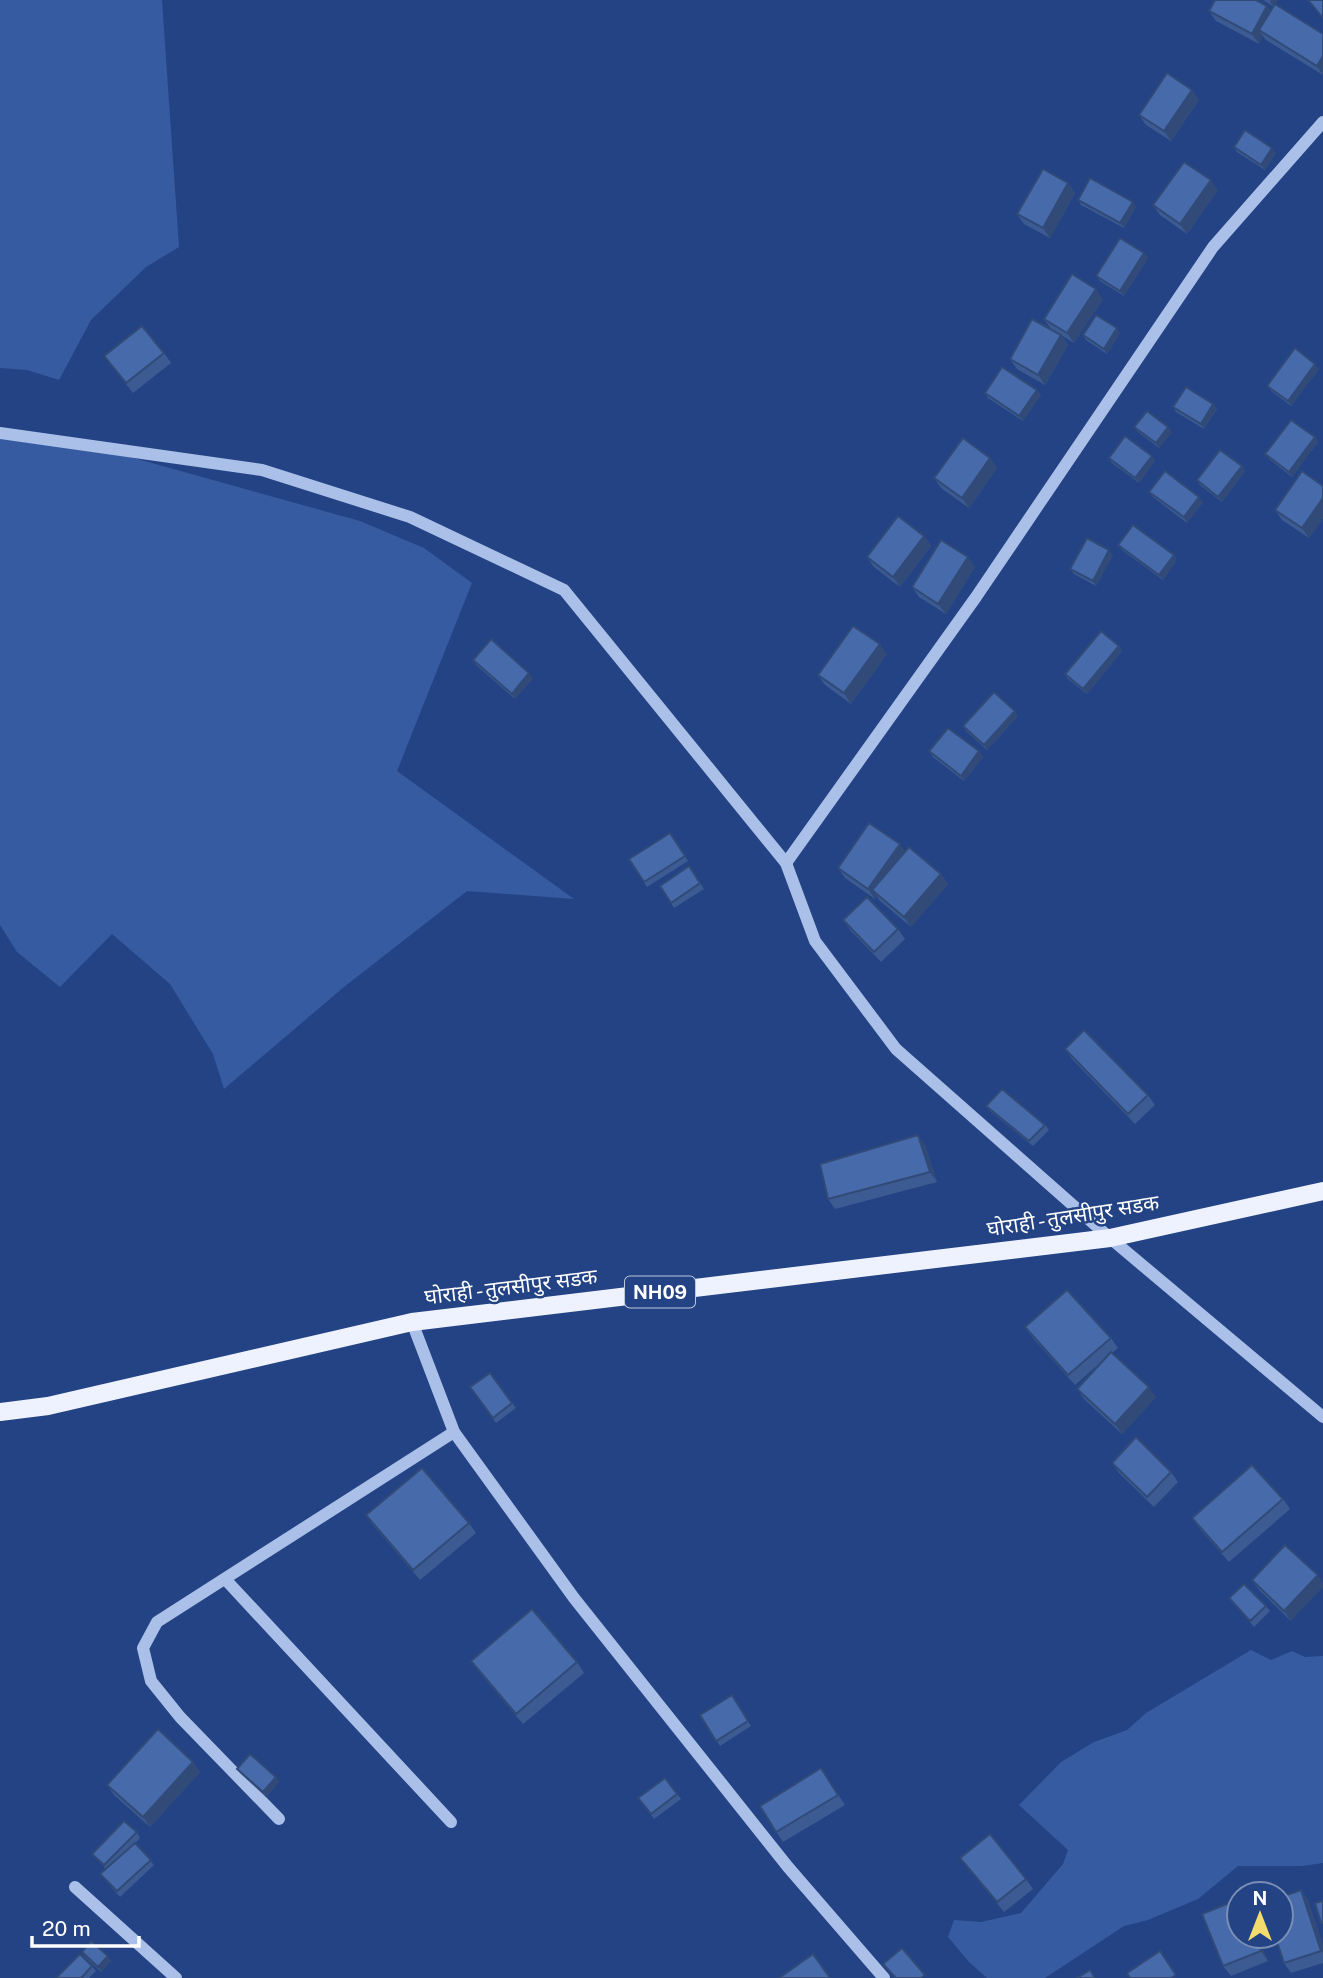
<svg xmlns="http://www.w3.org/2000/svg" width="1323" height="1978" viewBox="0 0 1323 1978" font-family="'Public Sans','Noto Sans Devanagari',sans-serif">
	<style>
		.green { fill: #375ba1 }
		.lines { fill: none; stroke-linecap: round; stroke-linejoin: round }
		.minor { stroke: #abc0e8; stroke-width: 12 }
		.major { stroke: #eef2fe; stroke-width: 18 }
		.wall { fill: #3c5b92 }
		.shaded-wall { fill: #314a77 }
		.building { fill: #466aaa; stroke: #314a77; stroke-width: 2 }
		.labels { text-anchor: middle; stroke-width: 5; stroke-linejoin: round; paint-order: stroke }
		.shield { fill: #234384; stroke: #bdc7da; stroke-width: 2 }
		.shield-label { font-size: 19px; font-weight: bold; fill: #fff }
		.street-label { font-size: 21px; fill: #fff; stroke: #234384 }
	</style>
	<rect width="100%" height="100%" fill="#234384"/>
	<g class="green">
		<path d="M 0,0 L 162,0 L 179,247 L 146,267 L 91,320 L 59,380 L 27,370 L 0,368 Z"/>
		<path d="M 0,428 L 80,443 L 360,521 L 424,548 L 472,583 L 397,771 L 574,899 L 467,891 L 344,987 L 224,1089 L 213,1054 L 170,984 L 112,934 L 60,987 L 17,952 L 0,925 Z"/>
		<path d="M 1251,1650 L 1271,1660 L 1292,1651 L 1305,1657 L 1323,1656 L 1323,1863 L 1302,1866 L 1238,1866 L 1198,1899 L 1148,1920 L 1124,1926 L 1045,1978 L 987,1978 L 969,1962 L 948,1937 L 954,1920 L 981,1922 L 1021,1913 L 1063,1864 L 1068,1850 L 1019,1805 L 1061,1762 L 1094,1742 L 1127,1730 L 1146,1713 Z"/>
	</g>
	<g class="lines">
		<g class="minor">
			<path d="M 0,433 L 262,470 L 410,517 L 564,590 L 786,863 L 815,941 L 896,1049 L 1110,1238 L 1323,1417"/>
			<path d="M 786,863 L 976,597 L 1213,247 L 1323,122"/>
			<path d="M 412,1322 L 454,1432 L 574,1598 L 788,1867 L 884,1978"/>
			<path d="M 225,1579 L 451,1822"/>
			<path d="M 279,1819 L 180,1717 L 151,1681 L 143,1648 L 157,1622 L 454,1432"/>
			<path d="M 75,1887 L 176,1978"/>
		</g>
		<path class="major" d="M 0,1412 L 48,1406 L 412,1322 L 1110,1238 L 1323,1191"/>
	</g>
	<g class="wall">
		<path d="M 1263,0 L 1278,0 L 1275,4 L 1323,34 L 1323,75 L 1266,40 L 1263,36 L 1259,44 L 1216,21 L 1209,11 L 1267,6 L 1271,12 L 1274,7 Z"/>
		<path d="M 1199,100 L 1171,141 L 1146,125 L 1139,115 Z"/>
		<path d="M 1234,147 L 1276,153 L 1265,170 L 1237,152 Z"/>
		<path d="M 1068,183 L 1075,193 L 1050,238 L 1024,224 L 1017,214 Z"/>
		<path d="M 1218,190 L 1187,234 L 1160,215 L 1153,205 Z"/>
		<path d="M 1078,200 L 1136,207 L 1124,228 L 1081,205 Z"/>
		<path d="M 1144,253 L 1148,258 L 1124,296 L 1100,281 L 1096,276 Z"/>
		<path d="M 1103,299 L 1074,343 L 1061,335 L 1068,345 L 1045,385 L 1017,369 L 1010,359 L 1051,329 L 1044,319 Z"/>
		<path d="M 1120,333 L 1107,354 L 1086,340 L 1083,335 Z"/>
		<path d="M 164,353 L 171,363 L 133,393 L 104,356 Z"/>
		<path d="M 1319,369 L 1291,406 L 1271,391 L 1267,386 Z"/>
		<path d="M 1037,390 L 1041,395 L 1023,421 L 988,398 L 985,393 Z"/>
		<path d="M 1213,404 L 1217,409 L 1204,429 L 1176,412 L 1173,407 Z"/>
		<path d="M 1134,427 L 1172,432 L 1159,448 L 1138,432 Z"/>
		<path d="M 1315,437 L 1318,442 L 1292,477 L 1269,459 L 1265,454 Z"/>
		<path d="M 1152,456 L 1155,461 L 1139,483 L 1112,463 L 1109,458 Z"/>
		<path d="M 990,458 L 997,468 L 969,508 L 941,488 L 934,478 Z"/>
		<path d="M 1242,466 L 1245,471 L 1222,502 L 1200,485 L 1197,480 Z"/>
		<path d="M 1323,486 L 1323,518 L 1309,538 L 1282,520 L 1275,510 Z"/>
		<path d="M 1149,492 L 1203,502 L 1187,523 L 1153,497 Z"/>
		<path d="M 924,536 L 931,546 L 900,587 L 874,567 L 867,557 Z"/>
		<path d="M 1118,545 L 1174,555 L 1177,560 L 1163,580 L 1122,550 Z"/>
		<path d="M 1113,555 L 1096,586 L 1074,574 L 1070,569 Z"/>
		<path d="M 975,567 L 946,614 L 919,597 L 912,587 Z"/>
		<path d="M 1119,646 L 1122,651 L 1087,694 L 1068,679 L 1065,674 Z"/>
		<path d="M 887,654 L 851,704 L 825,685 L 818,675 Z"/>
		<path d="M 473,660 L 533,678 L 515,699 L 476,665 Z"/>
		<path d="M 1018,716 L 987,750 L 966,731 L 963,726 Z"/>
		<path d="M 929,751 L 979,751 L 983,757 L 964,781 L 933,757 Z"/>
		<path d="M 670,833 L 688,861 L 647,887 L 629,859 Z"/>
		<path d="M 905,851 L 941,874 L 948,884 L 911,927 L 879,900 L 877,896 L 875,899 L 845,878 L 838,868 Z"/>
		<path d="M 689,866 L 704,889 L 674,908 L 671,903 Z"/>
		<path d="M 843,920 L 898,929 L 905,939 L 881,962 L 850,930 Z"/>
		<path d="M 1065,1049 L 1148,1095 L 1155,1105 L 1135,1124 L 1072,1059 Z"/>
		<path d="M 986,1106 L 1045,1125 L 1049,1130 L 1033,1146 L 990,1111 Z"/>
		<path d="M 925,1145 L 937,1182 L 835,1209 L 828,1199 Z"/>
		<path d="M 1025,1327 L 1111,1338 L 1118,1348 L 1112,1353 L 1156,1397 L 1122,1434 L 1084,1399 L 1077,1389 L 1099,1364 L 1075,1385 L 1032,1337 Z"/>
		<path d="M 490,1373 L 516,1408 L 496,1423 L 470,1387 Z"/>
		<path d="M 1112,1463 L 1171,1472 L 1178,1482 L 1154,1507 L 1119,1473 Z"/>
		<path d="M 1283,1499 L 1290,1509 L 1229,1562 L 1199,1528 L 1192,1518 Z"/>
		<path d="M 366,1515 L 469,1523 L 476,1533 L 420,1580 L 373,1525 Z"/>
		<path d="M 1285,1545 L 1291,1621 L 1259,1590 L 1252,1580 Z"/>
		<path d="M 1229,1598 L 1266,1606 L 1270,1611 L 1254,1627 Z"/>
		<path d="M 471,1661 L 577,1662 L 584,1673 L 523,1724 L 478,1671 Z"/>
		<path d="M 732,1695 L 751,1726 L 720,1746 L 700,1715 Z"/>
		<path d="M 193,1762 L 200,1772 L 150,1827 L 114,1795 L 107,1785 Z"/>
		<path d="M 821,1768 L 845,1805 L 783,1842 L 760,1806 Z"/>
		<path d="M 237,1769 L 279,1782 L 266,1797 L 241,1774 Z"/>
		<path d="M 665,1778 L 681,1799 L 654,1819 L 638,1798 Z"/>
		<path d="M 137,1832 L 140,1838 L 135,1843 L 154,1865 L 120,1897 L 100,1874 L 106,1869 L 92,1854 Z"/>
		<path d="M 960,1858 L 1026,1879 L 1033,1889 L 1004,1912 Z"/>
		<path d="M 1301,1890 L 1308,1900 L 1323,1945 L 1323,1963 L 1291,1973 L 1284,1963 Z"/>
		<path d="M 1239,1936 L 1257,1936 L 1268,1961 L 1231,1976 L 1223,1966 Z"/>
		<path d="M 82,1952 L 108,1956 L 111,1961 L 101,1972 L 85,1957 Z"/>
		<path d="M 92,1966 L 96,1971 L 89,1978 L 56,1978 Z"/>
	</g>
	<g class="shaded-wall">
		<path d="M 1271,0 L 1278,0 L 1274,7 L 1270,2 Z"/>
		<path d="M 1267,6 L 1274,16 L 1259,30 L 1263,36 L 1259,44 L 1252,34 Z"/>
		<path d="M 1323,56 L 1323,75 L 1317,66 Z"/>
		<path d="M 1192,90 L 1199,100 L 1171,141 L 1164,131 Z"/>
		<path d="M 1272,148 L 1276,153 L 1265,170 L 1261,165 Z"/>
		<path d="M 1211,180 L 1218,190 L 1187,234 L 1180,224 Z"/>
		<path d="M 1068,183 L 1075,193 L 1050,238 L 1043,228 Z"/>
		<path d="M 1133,202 L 1136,207 L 1124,228 L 1120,223 Z"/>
		<path d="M 1144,253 L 1148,258 L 1124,296 L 1120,291 Z"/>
		<path d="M 1096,289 L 1103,299 L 1074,343 L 1067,333 Z"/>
		<path d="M 1117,328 L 1120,333 L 1107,354 L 1104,349 Z"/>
		<path d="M 1061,335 L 1068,345 L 1045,385 L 1038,375 Z"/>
		<path d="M 1315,364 L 1319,369 L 1291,406 L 1288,401 Z"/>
		<path d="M 1037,390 L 1041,395 L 1023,421 L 1019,416 Z"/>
		<path d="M 1213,404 L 1217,409 L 1204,429 L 1201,424 Z"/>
		<path d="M 1168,427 L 1172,432 L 1159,448 L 1156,443 Z"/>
		<path d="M 1315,437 L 1318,442 L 1292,477 L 1289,472 Z"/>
		<path d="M 1152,456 L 1155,461 L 1139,483 L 1135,478 Z"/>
		<path d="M 990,458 L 997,468 L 969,508 L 962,498 Z"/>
		<path d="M 1242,466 L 1245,471 L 1222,502 L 1218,497 Z"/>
		<path d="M 1199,497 L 1203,502 L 1187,523 L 1184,517 Z"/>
		<path d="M 1323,498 L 1323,518 L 1309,538 L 1302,528 Z"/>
		<path d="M 924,536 L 931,546 L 900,587 L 893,577 Z"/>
		<path d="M 1109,550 L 1113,555 L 1096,586 L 1093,581 Z"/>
		<path d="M 1174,555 L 1177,560 L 1163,580 L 1159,575 Z"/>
		<path d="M 968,557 L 975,567 L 946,614 L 938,604 Z"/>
		<path d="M 880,644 L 887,654 L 851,704 L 844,693 Z"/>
		<path d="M 1119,646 L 1122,651 L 1087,694 L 1083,689 Z"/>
		<path d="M 529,673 L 533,678 L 515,699 L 512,694 Z"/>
		<path d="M 1015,711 L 1018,716 L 987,750 L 984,745 Z"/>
		<path d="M 979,751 L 983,757 L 964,781 L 961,776 Z"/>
		<path d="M 900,844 L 907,854 L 872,890 L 877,896 L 875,899 L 868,889 Z"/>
		<path d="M 941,874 L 948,884 L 911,927 L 904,917 Z"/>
		<path d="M 918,1135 L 925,1145 L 937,1182 L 930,1172 Z"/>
		<path d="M 1149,1387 L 1156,1397 L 1122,1434 L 1115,1424 Z"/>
		<path d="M 1318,1575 L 1323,1583 L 1323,1587 L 1291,1621 L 1284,1611 Z"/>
		<path d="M 193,1762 L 200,1772 L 150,1827 L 143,1817 Z"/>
		<path d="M 276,1777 L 279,1782 L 266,1797 L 263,1792 Z"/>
		<path d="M 1301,1890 L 1308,1900 L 1323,1945 L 1323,1953 Z"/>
		<path d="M 1255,1936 L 1257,1936 L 1268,1961 L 1261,1951 Z"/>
		<path d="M 108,1956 L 111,1961 L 101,1972 L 98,1967 Z"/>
	</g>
	<g class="building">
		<path d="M 1215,0 L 1256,0 L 1267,6 L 1252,34 L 1209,11 Z"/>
		<path d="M 1308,0 L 1323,0 L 1323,18 Z"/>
		<path d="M 1275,4 L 1323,34 L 1323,56 L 1317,66 L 1259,30 Z"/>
		<path d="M 1167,73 L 1192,90 L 1164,131 L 1139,115 Z"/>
		<path d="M 1245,130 L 1272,148 L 1261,165 L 1234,147 Z"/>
		<path d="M 1184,162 L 1211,180 L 1180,224 L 1153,205 Z"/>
		<path d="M 1043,169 L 1068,183 L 1043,228 L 1017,214 Z"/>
		<path d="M 1090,178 L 1133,202 L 1120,223 L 1078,200 Z"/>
		<path d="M 1120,238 L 1144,253 L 1120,291 L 1096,276 Z"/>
		<path d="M 1072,274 L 1096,289 L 1067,333 L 1044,319 Z"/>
		<path d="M 1096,315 L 1117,328 L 1104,349 L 1083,335 Z"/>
		<path d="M 1032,319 L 1061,335 L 1038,375 L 1010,359 Z"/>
		<path d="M 142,326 L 164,353 L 126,383 L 104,356 Z"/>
		<path d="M 1295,348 L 1315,364 L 1288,401 L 1267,386 Z"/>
		<path d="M 1002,367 L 1037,390 L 1019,416 L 985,393 Z"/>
		<path d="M 1186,387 L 1213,404 L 1201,424 L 1173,407 Z"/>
		<path d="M 1147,411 L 1168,427 L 1156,443 L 1134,427 Z"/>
		<path d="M 1291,420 L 1315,437 L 1289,472 L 1265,454 Z"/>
		<path d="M 1125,436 L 1152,456 L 1135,478 L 1109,458 Z"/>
		<path d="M 963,438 L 990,458 L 962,498 L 934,478 Z"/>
		<path d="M 1220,450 L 1242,466 L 1218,497 L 1197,480 Z"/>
		<path d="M 1165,471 L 1199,497 L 1184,517 L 1149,492 Z"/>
		<path d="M 1302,471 L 1323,486 L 1323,498 L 1302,528 L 1275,510 Z"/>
		<path d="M 898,516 L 924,536 L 893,577 L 867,557 Z"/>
		<path d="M 1133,525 L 1174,555 L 1159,575 L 1118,545 Z"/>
		<path d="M 1087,538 L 1109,550 L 1093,581 L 1070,569 Z"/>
		<path d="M 941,540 L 968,557 L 938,604 L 912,587 Z"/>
		<path d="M 853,626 L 880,644 L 844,693 L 818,675 Z"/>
		<path d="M 1101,631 L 1119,646 L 1083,689 L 1065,674 Z"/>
		<path d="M 491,639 L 529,673 L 512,694 L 473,660 Z"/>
		<path d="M 994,692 L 1015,711 L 984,745 L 963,726 Z"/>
		<path d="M 948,728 L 979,751 L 961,776 L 929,751 Z"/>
		<path d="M 869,823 L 900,844 L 868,889 L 838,868 Z"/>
		<path d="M 670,833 L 685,856 L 644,882 L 629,859 Z"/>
		<path d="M 909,847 L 941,874 L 904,917 L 872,890 Z"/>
		<path d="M 689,866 L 700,883 L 671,903 L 660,886 Z"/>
		<path d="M 867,897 L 898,929 L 874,952 L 843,920 Z"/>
		<path d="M 1084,1030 L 1148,1095 L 1128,1114 L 1065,1049 Z"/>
		<path d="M 1002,1089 L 1045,1125 L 1029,1141 L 986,1106 Z"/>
		<path d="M 918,1135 L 930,1172 L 828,1199 L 820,1164 Z"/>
		<path d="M 1067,1290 L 1111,1338 L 1068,1375 L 1025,1327 Z"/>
		<path d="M 1111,1352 L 1149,1387 L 1115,1424 L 1077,1389 Z"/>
		<path d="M 490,1373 L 512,1403 L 493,1418 L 470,1387 Z"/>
		<path d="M 1136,1437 L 1171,1472 L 1147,1497 L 1112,1463 Z"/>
		<path d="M 1252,1465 L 1283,1499 L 1222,1552 L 1192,1518 Z"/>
		<path d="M 422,1468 L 469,1523 L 413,1570 L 366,1515 Z"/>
		<path d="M 1285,1545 L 1318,1575 L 1284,1611 L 1252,1580 Z"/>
		<path d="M 1244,1584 L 1266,1606 L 1250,1621 L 1229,1598 Z"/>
		<path d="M 532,1609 L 577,1662 L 516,1714 L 471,1661 Z"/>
		<path d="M 732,1695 L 748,1721 L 716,1741 L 700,1715 Z"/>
		<path d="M 158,1729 L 193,1762 L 143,1817 L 107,1785 Z"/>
		<path d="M 250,1754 L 276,1777 L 263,1792 L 237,1769 Z"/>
		<path d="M 821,1768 L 838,1795 L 776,1832 L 760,1806 Z"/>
		<path d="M 665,1778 L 677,1794 L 651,1814 L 638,1798 Z"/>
		<path d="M 124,1821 L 137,1832 L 104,1865 L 92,1854 Z"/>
		<path d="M 990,1834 L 1026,1879 L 997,1902 L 960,1858 Z"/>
		<path d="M 135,1843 L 151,1860 L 117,1891 L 100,1874 Z"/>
		<path d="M 1301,1890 L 1321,1951 L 1284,1963 L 1275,1936 L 1281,1936 L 1281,1897 Z"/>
		<path d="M 1239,1899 L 1239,1936 L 1255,1936 L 1261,1951 L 1223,1966 L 1202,1914 Z"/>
		<path d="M 1323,1901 L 1323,1923 L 1321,1923 L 1315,1903 Z"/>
		<path d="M 91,1941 L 108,1956 L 98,1967 L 82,1952 Z"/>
		<path d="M 902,1948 L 925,1975 L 921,1978 L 896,1978 L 883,1964 Z"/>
		<path d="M 1160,1951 L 1176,1975 L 1171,1978 L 1130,1978 L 1127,1973 Z"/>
		<path d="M 80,1954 L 92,1966 L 81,1978 L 56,1978 Z"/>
		<path d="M 813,1954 L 830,1978 L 779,1978 Z"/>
		<path d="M 1090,1970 L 1095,1978 L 1077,1978 Z"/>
	</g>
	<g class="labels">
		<rect class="shield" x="625" y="1276.5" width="70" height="31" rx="5"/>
		<g class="shield-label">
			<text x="660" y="1299">NH09</text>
		</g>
		<g class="street-label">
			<text transform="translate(1073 1216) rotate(-9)" y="7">घोराही - तुलसीपुर सडक</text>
			<text transform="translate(511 1287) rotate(-7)" y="7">घोराही - तुलसीपुर सडक</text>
		</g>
	</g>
	<g transform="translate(1260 1915)"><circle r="33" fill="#234384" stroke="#7b8eb5" stroke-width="2"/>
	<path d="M0-5L12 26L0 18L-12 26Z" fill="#f4db6d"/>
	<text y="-10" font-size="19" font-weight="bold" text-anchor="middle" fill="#ffffff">N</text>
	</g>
	<path d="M32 1936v10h107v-10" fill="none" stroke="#ffffff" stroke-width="3.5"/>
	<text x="42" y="1936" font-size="21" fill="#ffffff" stroke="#234384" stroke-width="5" paint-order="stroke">20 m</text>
</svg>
